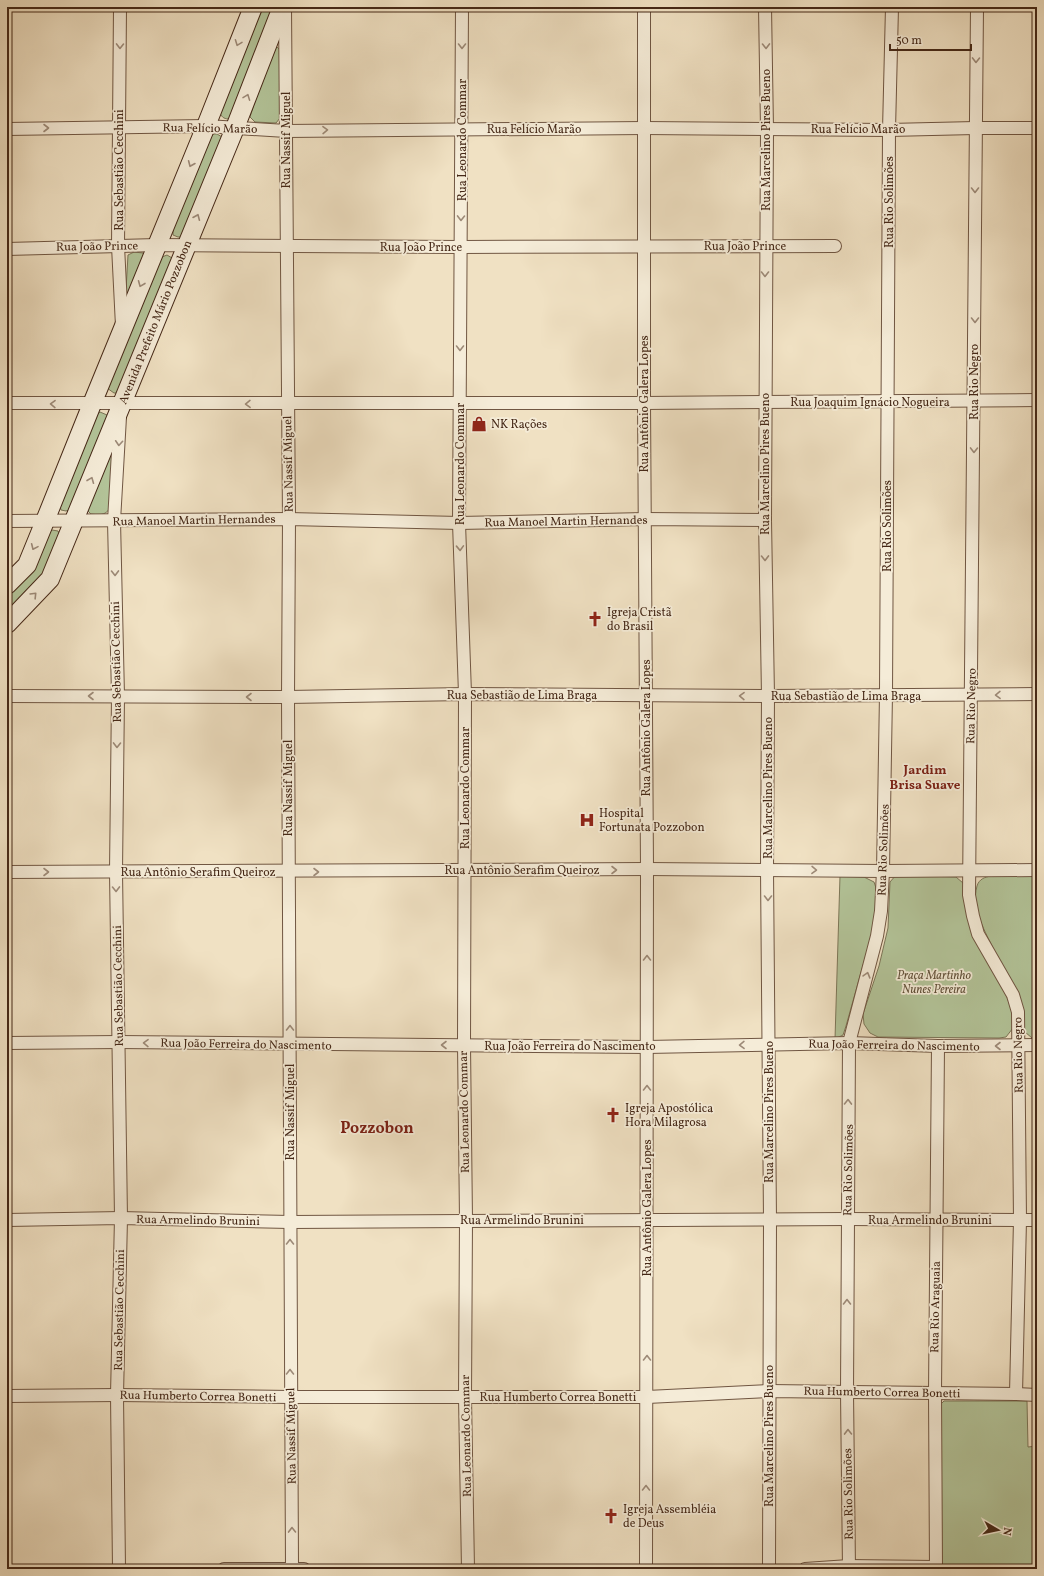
<svg xmlns="http://www.w3.org/2000/svg" width="1044" height="1576" viewBox="0 0 1044 1576" font-family="Vollkorn,serif">
	<style>
		.green { fill: #b3c499; stroke: #7c7658 }
		.lines { fill: none; stroke-linecap: round; stroke-linejoin: round }
		.street-casing { stroke: #705642; stroke-width: 14 }
		.secondary-casing { stroke: #452817; stroke-width: 20 }
		.street { stroke: #f5ecd8; stroke-width: 12 }
		.secondary { stroke: #f5ecd8; stroke-width: 18 }
		.oneway { stroke: #9d8a78 }
		.labels { text-anchor: middle; stroke-width: 3.5; stroke-linejoin: round; paint-order: stroke }
		.street-label { font-size: 12px; fill: #452817; stroke: #f5ecd8 }
		.poi-label { font-size: 12px; fill: #452817; stroke: #f5ecd8; text-anchor: start }
		.park-label { font-size: 12px; font-style: italic; fill: #604f38; stroke: #f5ecd8 }
		.neighbourhood-label { font-size: 13px; font-weight: bold; fill: #7a1f14; stroke: #f5ecd8 }
		.district-label { font-size: 16px; font-weight: bold; fill: #7a1f14; stroke: #f5ecd8 }
	</style>
	<rect width="100%" height="100%" fill="#f0e1c3"/>
	<filter id="stains"><feTurbulence type="fractalNoise" baseFrequency=".005" numOctaves="4"/><feColorMatrix values="0 0 0 0 .2 0 0 0 0 .09 0 0 0 0 .02 0 0 0 .5 -.17"/></filter>
	<radialGradient id="worn" r=".72"><stop offset=".6" stop-color="#630" stop-opacity="0"/><stop offset="1" stop-color="#630" stop-opacity=".3"/></radialGradient>
	<g class="green">
		<path d="M 260,7 L 275,7 L 230,119 C 225,119 222,118 220,113 Z"/>
		<path d="M 276,46 L 281,51 L 280,118 L 276,123 L 255,122 L 250,117 L 271,50 Z"/>
		<path d="M 214,134 L 217,134 L 222,137 L 183,237 L 178,237 L 173,235 L 173,227 L 210,137 Z"/>
		<path d="M 134,252 L 143,253 L 146,259 L 132,293 L 127,293 L 126,290 L 128,255 Z"/>
		<path d="M 167,255 L 172,258 L 119,393 L 114,393 L 107,388 L 160,260 L 162,257 Z"/>
		<path d="M 100,412 L 107,415 L 108,420 L 72,509 L 66,511 L 61,510 L 60,506 L 95,416 Z"/>
		<path d="M 113,443 L 110,508 C 105,516 99,515 91,514 L 87,510 Z"/>
		<path d="M 52,530 L 58,531 L 60,535 L 48,568 L 7,619 L 7,596 L 30,570 L 48,531 Z"/>
		<path d="M 896,875 L 956,877 L 963,883 L 1013,1013 L 1013,1028 L 1006,1037 L 999,1038 L 878,1037 L 870,1033 L 864,1024 L 863,1014 L 879,966 L 888,928 L 890,882 Z"/>
		<path d="M 840,876 L 864,877 L 874,882 L 877,891 L 874,926 L 846,1026 L 843,1035 L 835,1039 Z"/>
		<path d="M 991,876 L 1037,876 L 1037,1038 L 1032,1038 L 1025,1032 L 1024,1023 C 1015,1002 1007,980 998,959 C 989,937 970,911 977,886 C 979,879 985,877 991,876 Z"/>
		<path d="M 944,1401 L 1027,1401 L 1028,1447 L 1037,1446 L 1037,1569 L 941,1569 L 940,1405 Z"/>
	</g>
	<g class="lines">
		<defs>
			<g id="street">
				<path d="M 120,7 L 118,246 L 122,326"/>
				<path d="M 462,7 L 459,523 L 465,694 L 464,1045 L 466,1220 L 465,1397 L 468,1569"/>
				<path d="M 644,7 L 644,403 L 647,869 L 646,1569"/>
				<path d="M 765,7 L 767,129 L 765,520 L 768,696 L 767,870 L 770,1220 L 769,1569"/>
				<path d="M 977,7 L 969,895 L 973,916 L 978,934 L 1013,995 L 1018,1012 L 1020,1220 L 1016,1394"/>
				<path d="M 285,8 L 289,519 L 288,697 L 292,1569"/>
				<path d="M 7,129 L 206,126 L 286,131 L 644,128 L 889,130 L 975,128 L 1037,128"/>
				<path d="M 7,249 L 157,245 L 461,247 L 835,246"/>
				<path d="M 7,403 L 644,403 L 1037,400"/>
				<path d="M 7,521 L 289,519 L 459,523 L 645,519 L 765,520"/>
				<path d="M 7,696 L 288,697 L 465,694 L 768,696 L 1037,694"/>
				<path d="M 7,872 L 647,869 L 883,871 L 1037,870"/>
				<path d="M 7,1043 L 119,1042 L 647,1047 L 849,1043 L 938,1046 L 1037,1045"/>
				<path d="M 7,1220 L 121,1218 L 290,1222 L 847,1219 L 1037,1220"/>
				<path d="M 7,1396 L 117,1395 L 290,1397 L 647,1397 L 769,1391 L 1016,1394 L 1037,1395"/>
				<path d="M 119,1569 L 117,1395 L 121,1218 L 116,872 L 118,696 L 114,521 L 120,417"/>
				<path d="M 224,1569 L 304,1569"/>
				<path d="M 805,1569 L 849,1566 L 935,1567"/>
				<path d="M 849,1569 L 847,1392 L 849,1043 L 877,936 L 881,911 L 883,871 L 886,694 L 889,130 L 892,7"/>
				<path d="M 936,1569 L 935,1393 L 938,1046"/>
			</g>
			<g id="secondary">
				<path d="M 7,585 L 27,565 L 45,521 L 92,404 L 206,126 L 253,7"/>
				<path d="M 7,624 L 50,579 L 235,128 L 282,7"/>
			</g>
		</defs>
		<use href="#street" class="street-casing"/>
		<use href="#secondary" class="secondary-casing"/>
		<use href="#street" class="street"/>
		<use href="#secondary" class="secondary"/>
	</g>
	<defs><path id="oneway-chevron" d="M-2-3.5L2.5 0L-2 3.5" fill="none" stroke-width="1.6" stroke-linecap="round" stroke-linejoin="round"/></defs>
	<g class="oneway">
		<use href="#oneway-chevron" transform="translate(238 43) rotate(111)"/>
		<use href="#oneway-chevron" transform="translate(120 46) rotate(91)"/>
		<use href="#oneway-chevron" transform="translate(462 46) rotate(90)"/>
		<use href="#oneway-chevron" transform="translate(766 46) rotate(89)"/>
		<use href="#oneway-chevron" transform="translate(976 60) rotate(91)"/>
		<use href="#oneway-chevron" transform="translate(247 97) rotate(-69)"/>
		<use href="#oneway-chevron" transform="translate(46 128)"/>
		<use href="#oneway-chevron" transform="translate(325 130) rotate(-1)"/>
		<use href="#oneway-chevron" transform="translate(191 164) rotate(113)"/>
		<use href="#oneway-chevron" transform="translate(975 190) rotate(90)"/>
		<use href="#oneway-chevron" transform="translate(197 217) rotate(-67)"/>
		<use href="#oneway-chevron" transform="translate(461 218) rotate(91)"/>
		<use href="#oneway-chevron" transform="translate(765 274) rotate(90)"/>
		<use href="#oneway-chevron" transform="translate(141 284) rotate(112)"/>
		<use href="#oneway-chevron" transform="translate(975 320) rotate(90)"/>
		<use href="#oneway-chevron" transform="translate(460 348) rotate(90)"/>
		<use href="#oneway-chevron" transform="translate(53 404) rotate(-179)"/>
		<use href="#oneway-chevron" transform="translate(248 404) rotate(179)"/>
		<use href="#oneway-chevron" transform="translate(119 443) rotate(94)"/>
		<use href="#oneway-chevron" transform="translate(974 450) rotate(91)"/>
		<use href="#oneway-chevron" transform="translate(91 480) rotate(-68)"/>
		<use href="#oneway-chevron" transform="translate(34 547) rotate(114)"/>
		<use href="#oneway-chevron" transform="translate(460 548) rotate(88)"/>
		<use href="#oneway-chevron" transform="translate(765 558) rotate(89)"/>
		<use href="#oneway-chevron" transform="translate(115 573) rotate(89)"/>
		<use href="#oneway-chevron" transform="translate(34 595) rotate(-46)"/>
		<use href="#oneway-chevron" transform="translate(998 695) rotate(179)"/>
		<use href="#oneway-chevron" transform="translate(91 696) rotate(180)"/>
		<use href="#oneway-chevron" transform="translate(742 696) rotate(-179)"/>
		<use href="#oneway-chevron" transform="translate(249 697) rotate(-180)"/>
		<use href="#oneway-chevron" transform="translate(117 745) rotate(91)"/>
		<use href="#oneway-chevron" transform="translate(614 870)"/>
		<use href="#oneway-chevron" transform="translate(814 870) rotate(1)"/>
		<use href="#oneway-chevron" transform="translate(46 872)"/>
		<use href="#oneway-chevron" transform="translate(316 872)"/>
		<use href="#oneway-chevron" transform="translate(116 889) rotate(89)"/>
		<use href="#oneway-chevron" transform="translate(768 898) rotate(90)"/>
		<use href="#oneway-chevron" transform="translate(647 958) rotate(-90)"/>
		<use href="#oneway-chevron" transform="translate(867 975) rotate(-74)"/>
		<use href="#oneway-chevron" transform="translate(290 1028) rotate(-90)"/>
		<use href="#oneway-chevron" transform="translate(146 1043) rotate(-179)"/>
		<use href="#oneway-chevron" transform="translate(444 1045) rotate(-180)"/>
		<use href="#oneway-chevron" transform="translate(742 1045) rotate(179)"/>
		<use href="#oneway-chevron" transform="translate(998 1046) rotate(180)"/>
		<use href="#oneway-chevron" transform="translate(647 1088) rotate(-90)"/>
		<use href="#oneway-chevron" transform="translate(848 1102) rotate(-89)"/>
		<use href="#oneway-chevron" transform="translate(290 1242) rotate(-90)"/>
		<use href="#oneway-chevron" transform="translate(847 1302) rotate(-90)"/>
		<use href="#oneway-chevron" transform="translate(647 1358) rotate(-90)"/>
		<use href="#oneway-chevron" transform="translate(290 1372) rotate(-90)"/>
		<use href="#oneway-chevron" transform="translate(848 1432) rotate(-91)"/>
		<use href="#oneway-chevron" transform="translate(646 1488) rotate(-90)"/>
		<use href="#oneway-chevron" transform="translate(292 1530) rotate(-91)"/>
	</g>
	<defs>
		<symbol id="shop-bare" viewBox="-9 -9 18 18"><path d="M-5-2.5h2.3a2.7 3.5 0 0 1 5.4 0H5L5.5 6h-11ZM-1.5-2.5h3a1.5 2.3 0 0 0-3 0Z" fill="#8f2418" stroke="#f5ecd8" stroke-width="2.5" paint-order="stroke"/></symbol>
		<symbol id="church-bare" viewBox="-9 -9 18 18"><path d="M-1.2-6h2.4v3.5h3.3v2.4h-3.3V6h-2.4V-.1h-3.3v-2.4h3.3Z" fill="#8f2418" stroke="#f5ecd8" stroke-width="2.5" paint-order="stroke"/></symbol>
		<symbol id="hospital-bare" viewBox="-9 -9 18 18"><path d="M-5-5h3v3.5h4V-5h3V5h-3V1.5h-4V5h-3Z" fill="#8f2418" stroke="#f5ecd8" stroke-width="2.5" paint-order="stroke"/></symbol>
	</defs>
	<g fill-rule="evenodd">
		<use href="#shop-bare" x="468" y="413" width="22" height="22"/>
		<use href="#church-bare" x="584" y="608" width="22" height="22"/>
		<use href="#hospital-bare" x="576" y="809" width="22" height="22"/>
		<use href="#church-bare" x="602" y="1104" width="22" height="22"/>
		<use href="#church-bare" x="600" y="1505" width="22" height="22"/>
	</g>
	<g class="labels">
		<g class="street-label">
			<text transform="translate(210 128) rotate(1)" y="4">Rua Felício Marão</text>
			<text x="534" y="133">Rua Felício Marão</text>
			<text x="858" y="133">Rua Felício Marão</text>
			<text transform="translate(286 140) rotate(-90)" y="4">Rua Nassif Miguel</text>
			<text transform="translate(462 140) rotate(-90)" y="4">Rua Leonardo Commar</text>
			<text transform="translate(766 140) rotate(-90)" y="4">Rua Marcelino Pires Bueno</text>
			<text transform="translate(119 170) rotate(-90)" y="4">Rua Sebastião Cecchini</text>
			<text transform="translate(889 202) rotate(-90)" y="4">Rua Rio Solimões</text>
			<text transform="translate(97 246) rotate(-1)" y="4">Rua João Prince</text>
			<text x="745" y="250">Rua João Prince</text>
			<text x="421" y="251">Rua João Prince</text>
			<text transform="translate(155 322) rotate(-68)" y="4">Avenida Prefeito Mário Pozzobon</text>
			<text transform="translate(974 382) rotate(-90)" y="4">Rua Rio Negro</text>
			<text x="870" y="406">Rua Joaquim Ignácio Nogueira</text>
			<text transform="translate(644 404) rotate(-90)" y="4">Rua Antônio Galera Lopes</text>
			<text transform="translate(288 464) rotate(-91)" y="4">Rua Nassif Miguel</text>
			<text transform="translate(460 464) rotate(-90)" y="4">Rua Leonardo Commar</text>
			<text transform="translate(765 464) rotate(-90)" y="4">Rua Marcelino Pires Bueno</text>
			<text transform="translate(194 520) rotate(-1)" y="4">Rua Manoel Martin Hernandes</text>
			<text transform="translate(566 521) rotate(-1)" y="4">Rua Manoel Martin Hernandes</text>
			<text transform="translate(887 526) rotate(-90)" y="4">Rua Rio Solimões</text>
			<text transform="translate(116 662) rotate(-91)" y="4">Rua Sebastião Cecchini</text>
			<text x="522" y="699">Rua Sebastião de Lima Braga</text>
			<text x="846" y="700">Rua Sebastião de Lima Braga</text>
			<text transform="translate(971 706) rotate(-89)" y="4">Rua Rio Negro</text>
			<text transform="translate(646 728) rotate(-90)" y="4">Rua Antônio Galera Lopes</text>
			<text transform="translate(288 788) rotate(-90)" y="4">Rua Nassif Miguel</text>
			<text transform="translate(465 788) rotate(-90)" y="4">Rua Leonardo Commar</text>
			<text transform="translate(768 788) rotate(-90)" y="4">Rua Marcelino Pires Bueno</text>
			<text transform="translate(883 850) rotate(-88)" y="4">Rua Rio Solimões</text>
			<text x="522" y="874">Rua Antônio Serafim Queiroz</text>
			<text x="198" y="876">Rua Antônio Serafim Queiroz</text>
			<text transform="translate(118 986) rotate(-91)" y="4">Rua Sebastião Cecchini</text>
			<text transform="translate(246 1044) rotate(1)" y="4">Rua João Ferreira do Nascimento</text>
			<text transform="translate(894 1045) rotate(1)" y="4">Rua João Ferreira do Nascimento</text>
			<text x="570" y="1050">Rua João Ferreira do Nascimento</text>
			<text transform="translate(1018 1055) rotate(-91)" y="4">Rua Rio Negro</text>
			<text transform="translate(290 1112) rotate(-90)" y="4">Rua Nassif Miguel</text>
			<text transform="translate(464 1112) rotate(-91)" y="4">Rua Leonardo Commar</text>
			<text transform="translate(769 1112) rotate(-90)" y="4">Rua Marcelino Pires Bueno</text>
			<text transform="translate(848 1170) rotate(-89)" y="4">Rua Rio Solimões</text>
			<text transform="translate(647 1208) rotate(-90)" y="4">Rua Antônio Galera Lopes</text>
			<text transform="translate(198 1220) rotate(1)" y="4">Rua Armelindo Brunini</text>
			<text x="522" y="1224">Rua Armelindo Brunini</text>
			<text x="930" y="1224">Rua Armelindo Brunini</text>
			<text transform="translate(935 1307) rotate(-89)" y="4">Rua Rio Araguaia</text>
			<text transform="translate(119 1310) rotate(-89)" y="4">Rua Sebastião Cecchini</text>
			<text transform="translate(882 1392) rotate(1)" y="4">Rua Humberto Correa Bonetti</text>
			<text transform="translate(198 1396) rotate(1)" y="4">Rua Humberto Correa Bonetti</text>
			<text x="558" y="1401">Rua Humberto Correa Bonetti</text>
			<text transform="translate(291 1436) rotate(-91)" y="4">Rua Nassif Miguel</text>
			<text transform="translate(466 1436) rotate(-91)" y="4">Rua Leonardo Commar</text>
			<text transform="translate(769 1436) rotate(-90)" y="4">Rua Marcelino Pires Bueno</text>
			<text transform="translate(848 1494) rotate(-91)" y="4">Rua Rio Solimões</text>
		</g>
		<g class="poi-label">
			<text x="491" y="428">NK Rações</text>
			<text x="607" y="616">Igreja Cristã<tspan x="607" dy="14">do Brasil</tspan></text>
			<text x="599" y="817">Hospital<tspan x="599" dy="14">Fortunata Pozzobon</tspan></text>
			<text x="625" y="1112">Igreja Apostólica<tspan x="625" dy="14">Hora Milagrosa</tspan></text>
			<text x="623" y="1513">Igreja Assembléia<tspan x="623" dy="14">de Deus</tspan></text>
		</g>
		<g class="park-label">
			<text x="934" y="979">Praça Martinho<tspan x="934" dy="14">Nunes Pereira</tspan></text>
		</g>
		<g class="neighbourhood-label">
			<text x="925" y="774">Jardim<tspan x="925" dy="15">Brisa Suave</tspan></text>
		</g>
		<g class="district-label">
			<text x="377" y="1133">Pozzobon</text>
		</g>
	</g>
	<rect width="1044" height="1576" fill="none" stroke="#f0e1c3" stroke-width="24"/>
	<rect x="8" y="8" width="1028" height="1560" fill="none" stroke="#452817" stroke-width="2"/>
	<rect x="12" y="12" width="1020" height="1552" fill="none" stroke="#452817"/>
	<g transform="translate(998 1530) rotate(99)" stroke="#f5ecd8" stroke-width="3" paint-order="stroke">
	<path d="M0-3L7 15L0 10L-7 15Z" fill="#452817"/>
	<text y="-6" font-size="11" font-weight="bold" text-anchor="middle" fill="#452817">N</text>
	</g>
	<path d="M890 44v6h81v-6" fill="none" stroke="#452817" stroke-width="2"/>
	<text x="896" y="44" font-size="12" fill="#452817" stroke="#f5ecd8" stroke-width="3" paint-order="stroke">50 m</text>
	<rect width="100%" height="100%" filter="url(#stains)"/>
	<rect width="100%" height="100%" fill="url(#worn)"/>
</svg>
